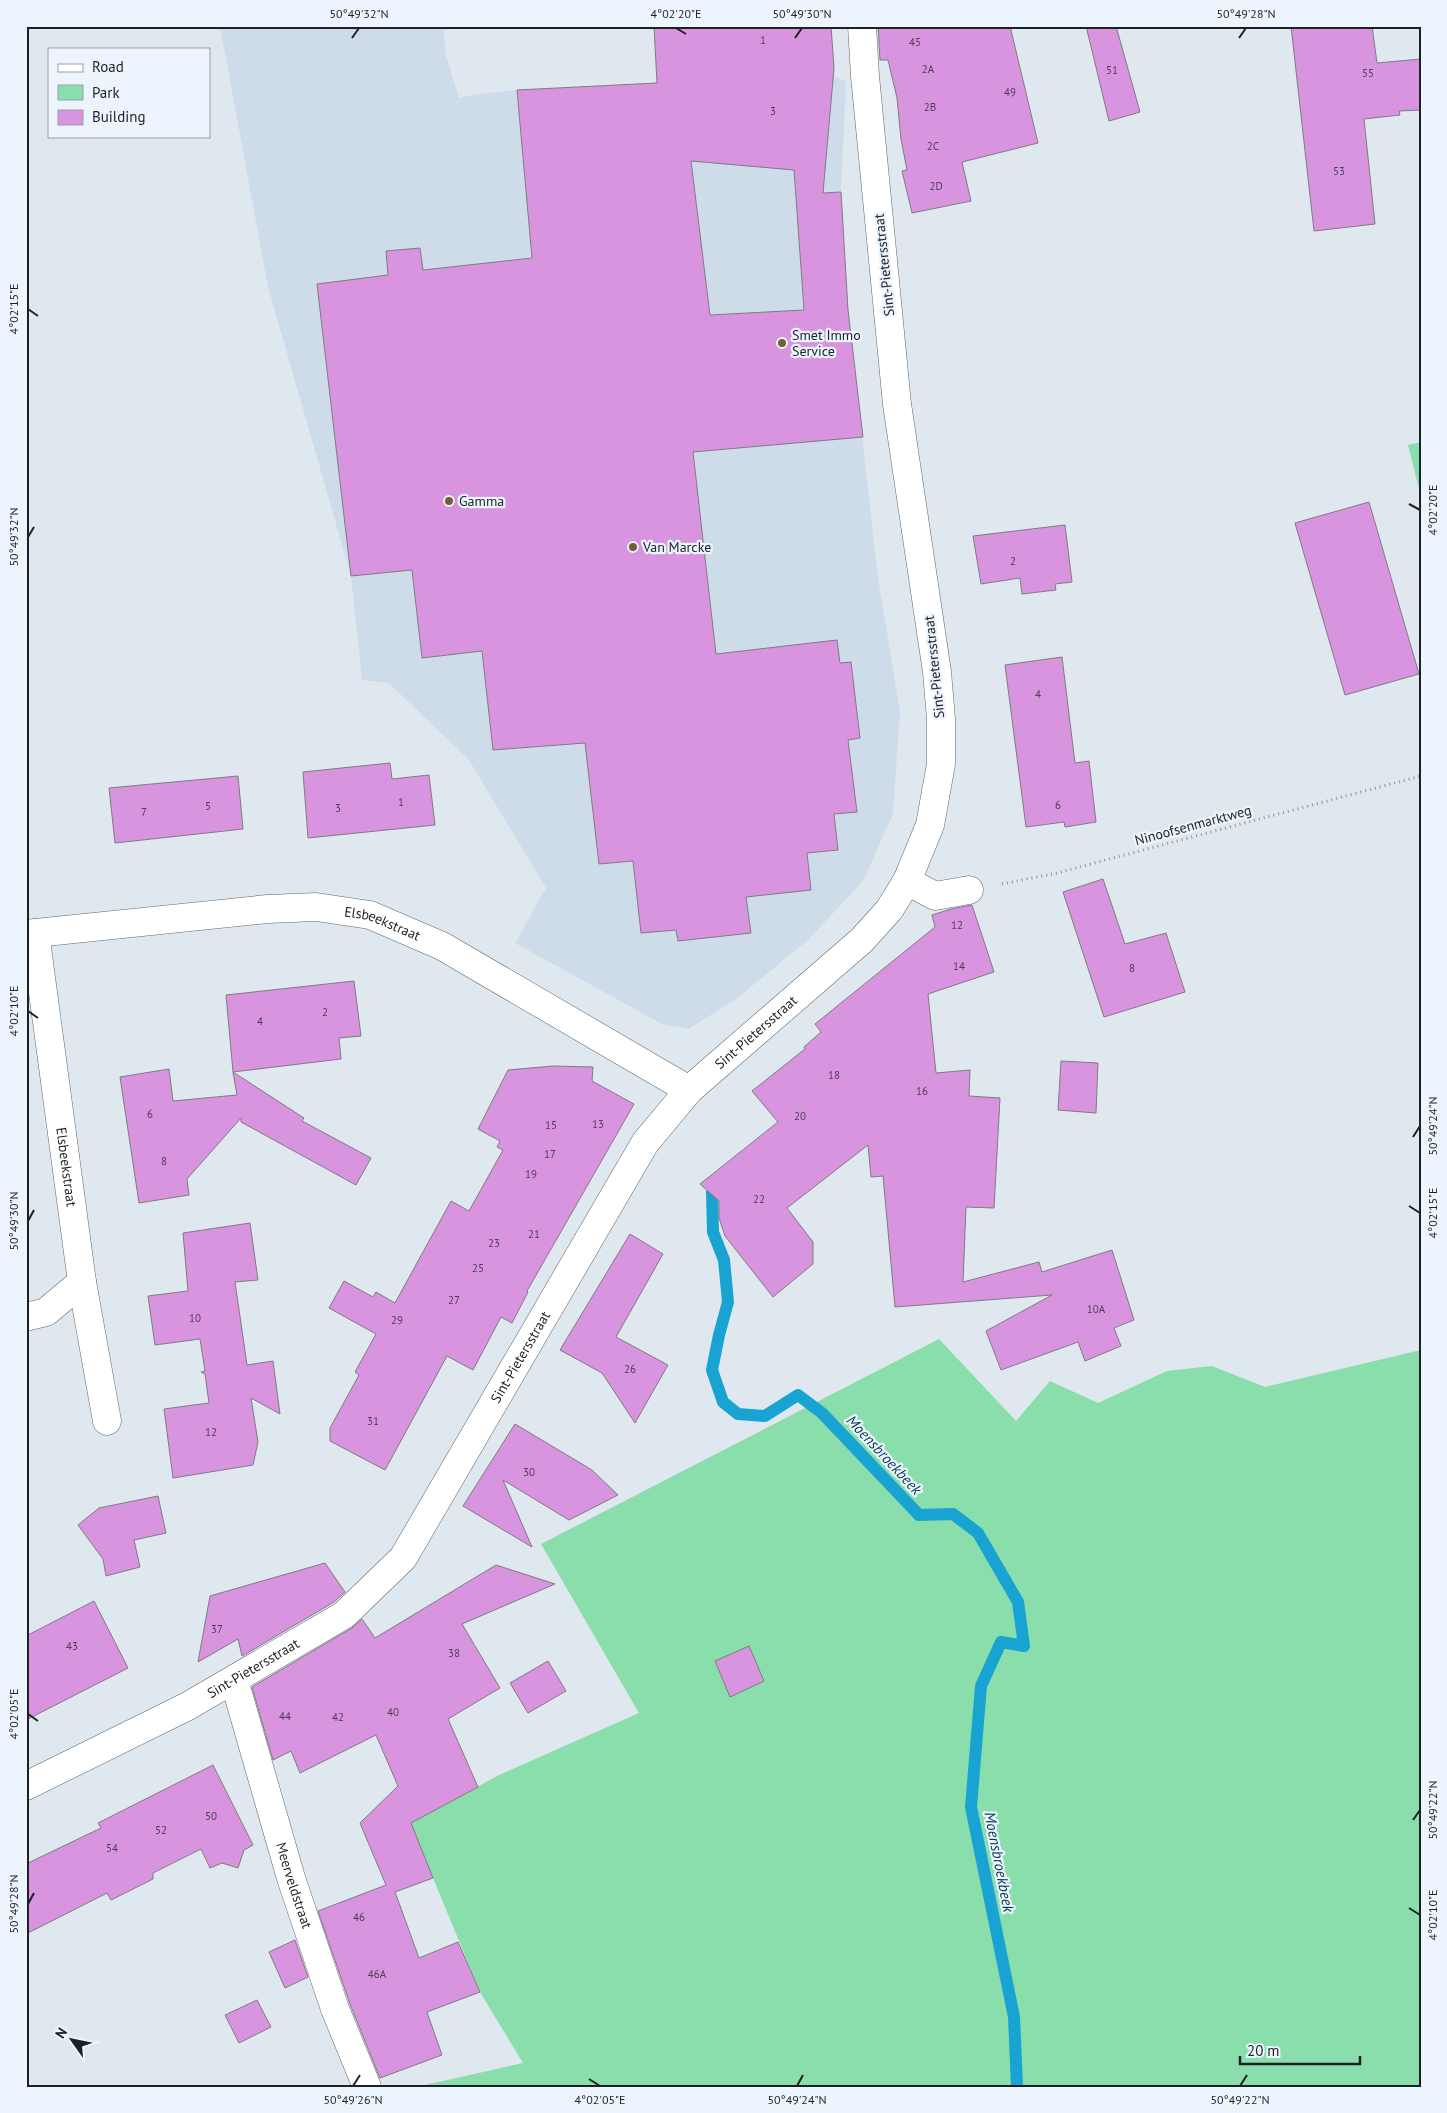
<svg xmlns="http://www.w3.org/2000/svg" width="1447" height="2113" viewBox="0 0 1447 2113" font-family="'PT Sans',sans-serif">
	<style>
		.built { fill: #cedcea }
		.green { fill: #89deab }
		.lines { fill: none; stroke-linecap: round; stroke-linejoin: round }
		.stream { stroke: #18a3d2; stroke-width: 12 }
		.building { fill: #d894df; stroke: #817a81; fill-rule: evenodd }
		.street-casing { stroke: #60676e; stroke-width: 29 }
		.path { stroke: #8e949a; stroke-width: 3; stroke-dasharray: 1 4; stroke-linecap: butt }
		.street { stroke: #fff; stroke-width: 28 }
		.ticks { fill: none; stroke: #1e2124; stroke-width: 2 }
		.poi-dot { fill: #74612f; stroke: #ecf4fd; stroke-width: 2 }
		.labels { text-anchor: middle; stroke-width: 4.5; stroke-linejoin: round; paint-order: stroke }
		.number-label { font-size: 11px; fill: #4c3e53 }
		.street-label { font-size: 14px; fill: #1e2124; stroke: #ecf4fd }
		.poi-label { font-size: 14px; fill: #1e2124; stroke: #ecf4fd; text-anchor: start }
		.water-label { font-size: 15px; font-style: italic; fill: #00374a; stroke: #ecf4fd }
		.neatline { fill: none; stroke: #1e2124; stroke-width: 2 }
		.ticks-label { font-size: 12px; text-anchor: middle; fill: #1e2124 }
	</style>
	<rect width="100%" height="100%" fill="#dfe7ef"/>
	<path class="built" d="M 220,26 L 443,26 L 446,55 L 459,98 L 473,95 L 517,90 L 833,76 L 846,81 L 841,192 L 848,310 L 878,578 L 900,712 L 893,814 L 863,881 L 808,940 L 735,1000 L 688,1029 L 662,1024 L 515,943 L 546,888 L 469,760 L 389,683 L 362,680 L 351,576 L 268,287 Z"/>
	<g class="green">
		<path d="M 1421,442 L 1421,497 L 1408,445 Z"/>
		<path d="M 939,1339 L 1016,1421 L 1050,1381 L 1098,1403 L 1167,1371 L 1212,1366 L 1265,1387 L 1421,1350 L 1421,2087 L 416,2087 L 523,2063 L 480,1992 L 408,1817 L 453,1800 L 499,1775 L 639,1713 L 541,1544 Z"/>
	</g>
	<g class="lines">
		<path class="stream" d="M 712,1192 L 713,1232 L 724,1260 L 728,1302 L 719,1335 L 712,1370 L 723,1402 L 738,1414 L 765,1416 L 798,1395 L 822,1413 L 919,1515 L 953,1514 L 978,1533 L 1018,1602 L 1024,1646 L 1001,1642 L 981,1686 L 971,1807 L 1014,2017 L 1017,2087"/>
	</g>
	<g class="building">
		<path d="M 654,26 L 831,26 L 834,68 L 823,193 L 841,192 L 848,310 L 863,437 L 693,452 L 716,654 L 837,640 L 840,663 L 851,662 L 860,738 L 848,740 L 857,812 L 834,814 L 838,850 L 807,853 L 811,890 L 746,897 L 751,933 L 678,941 L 676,930 L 641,933 L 633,861 L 599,864 L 585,743 L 493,750 L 482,651 L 422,658 L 412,570 L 351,576 L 317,284 L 388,275 L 386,251 L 420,248 L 423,270 L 532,258 L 517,90 L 657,83 ZM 691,161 L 794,170 L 804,310 L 710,315 Z"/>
		<path d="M 878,26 L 1010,26 L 1038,143 L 962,162 L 971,201 L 912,213 L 902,171 L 907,170 L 901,139 L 897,98 L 888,60 L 880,60 Z"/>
		<path d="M 1086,26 L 1116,26 L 1140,112 L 1109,121 Z"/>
		<path d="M 1291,26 L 1372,26 L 1377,63 L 1421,59 L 1421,110 L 1399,111 L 1400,115 L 1364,119 L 1375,224 L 1314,231 Z"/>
		<path d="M 1369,502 L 1419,674 L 1345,695 L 1295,523 Z"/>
		<path d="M 1065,525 L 1072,582 L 1055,584 L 1056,590 L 1022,594 L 1020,578 L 981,584 L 973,536 Z"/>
		<path d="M 1062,657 L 1075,763 L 1089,761 L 1096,822 L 1065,827 L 1064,822 L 1026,827 L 1005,665 Z"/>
		<path d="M 390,763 L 392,779 L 429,775 L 435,825 L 308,838 L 303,772 Z"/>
		<path d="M 238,776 L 243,829 L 115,843 L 109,788 Z"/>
		<path d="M 1103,879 L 1125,944 L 1166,933 L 1185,992 L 1104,1017 L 1063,892 Z"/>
		<path d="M 972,905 L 994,972 L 928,994 L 936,1073 L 970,1070 L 969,1096 L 1000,1098 L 994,1208 L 966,1207 L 963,1282 L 1039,1262 L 1042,1272 L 1112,1250 L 1134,1320 L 1114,1328 L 1121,1346 L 1085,1361 L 1078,1342 L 1001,1370 L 986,1331 L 1052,1295 L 895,1307 L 883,1176 L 871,1177 L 868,1145 L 787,1208 L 813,1242 L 813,1264 L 773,1297 L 725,1236 L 719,1218 L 719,1201 L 700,1184 L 778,1122 L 752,1091 L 805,1049 L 804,1047 L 821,1032 L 815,1024 L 935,927 L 932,915 L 951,909 Z"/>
		<path d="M 354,981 L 361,1036 L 339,1038 L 341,1059 L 233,1072 L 226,995 Z"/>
		<path d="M 1061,1061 L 1098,1063 L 1096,1113 L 1058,1110 Z"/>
		<path d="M 553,1066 L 593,1067 L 592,1081 L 634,1104 L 527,1291 L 528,1292 L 512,1323 L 501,1317 L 473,1370 L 447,1356 L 385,1470 L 330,1441 L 330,1428 L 359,1375 L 355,1372 L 376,1334 L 329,1308 L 344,1281 L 373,1297 L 376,1292 L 395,1303 L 451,1201 L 469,1211 L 503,1150 L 497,1147 L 500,1141 L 478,1129 L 508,1070 Z"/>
		<path d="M 169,1069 L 173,1101 L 237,1095 L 233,1072 L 304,1118 L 302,1121 L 371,1158 L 356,1185 L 241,1122 L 241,1118 L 187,1179 L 189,1195 L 139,1203 L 120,1077 Z"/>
		<path d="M 250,1223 L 258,1280 L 235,1282 L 247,1365 L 273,1361 L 280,1414 L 251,1398 L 258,1442 L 253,1465 L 173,1478 L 164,1409 L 209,1403 L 205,1374 L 201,1372 L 205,1371 L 200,1339 L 155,1345 L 148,1296 L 188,1291 L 183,1233 Z"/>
		<path d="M 630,1234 L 663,1254 L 616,1337 L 668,1365 L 635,1423 L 602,1373 L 560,1350 Z"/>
		<path d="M 515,1424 L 592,1470 L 618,1495 L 569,1520 L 503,1480 L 532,1547 L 463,1506 Z"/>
		<path d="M 158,1496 L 166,1533 L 134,1540 L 140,1567 L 106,1576 L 103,1559 L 78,1525 L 99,1508 Z"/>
		<path d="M 325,1563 L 345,1592 L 334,1602 L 242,1656 L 238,1639 L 198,1662 L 210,1596 Z"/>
		<path d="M 496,1565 L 555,1584 L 462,1624 L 500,1688 L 448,1719 L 478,1787 L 411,1823 L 433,1878 L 395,1892 L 419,1958 L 458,1942 L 480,1992 L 427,2012 L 442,2055 L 380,2078 L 350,2004 L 318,1911 L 386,1885 L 360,1823 L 398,1786 L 376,1735 L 300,1773 L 291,1751 L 273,1760 L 252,1687 L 352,1628 L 362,1619 L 375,1638 Z"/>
		<path d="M 94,1601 L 128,1668 L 26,1720 L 26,1636 Z"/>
		<path d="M 749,1646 L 764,1681 L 730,1697 L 715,1661 Z"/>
		<path d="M 548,1661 L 566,1691 L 528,1713 L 510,1683 Z"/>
		<path d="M 213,1765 L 253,1845 L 244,1850 L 238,1868 L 222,1863 L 210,1868 L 201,1849 L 153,1873 L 153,1879 L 111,1900 L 107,1893 L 26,1934 L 26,1864 L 101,1828 L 98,1823 Z"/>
		<path d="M 295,1940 L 308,1977 L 285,1988 L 269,1952 Z"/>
		<path d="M 257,2000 L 271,2027 L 239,2043 L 225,2015 Z"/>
	</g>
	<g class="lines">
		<defs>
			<g id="street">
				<path d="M 907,881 L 935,896 L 969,890"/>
				<path id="s1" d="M 35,933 L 82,1282 L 107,1421"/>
				<path id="s2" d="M 26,934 L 268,909 L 316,907 L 370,915 L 442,946 L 689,1090"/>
				<path d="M 26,1317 L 46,1312 L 82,1282"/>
				<path id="s3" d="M 234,1680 L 291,1878 L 335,2009 L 367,2087"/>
				<path id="s4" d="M 26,1786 L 188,1706 L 344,1615 L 403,1558 L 645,1143 L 689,1090 L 862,940 L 889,910 L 907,881 L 930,825 L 941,764 L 941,719 L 937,672 L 897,404 L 865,76 L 862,26"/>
			</g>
		</defs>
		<use href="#street" class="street-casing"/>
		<path class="path" d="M 1002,884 L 1057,873 L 1421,776"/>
		<use href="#street" class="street"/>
	</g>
	<path class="ticks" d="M 676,28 L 686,34M 352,38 L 359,28M 795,38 L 802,28M 1239,38 L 1246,28M 28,309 L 38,316M 1409,504 L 1420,510M 28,537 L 34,527M 28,1011 L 38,1018M 1413,1137 L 1420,1126M 1409,1206 L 1420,1213M 28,1221 L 34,1210M 28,1714 L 38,1721M 1413,1820 L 1420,1810M 28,1904 L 34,1893M 1409,1908 L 1420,1915M 589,2079 L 600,2086M 353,2086 L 360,2075M 797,2086 L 803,2075M 1240,2086 L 1247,2075"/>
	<g class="poi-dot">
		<circle cx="782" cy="343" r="5"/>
		<circle cx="449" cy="501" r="5"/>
		<circle cx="633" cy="547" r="5"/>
	</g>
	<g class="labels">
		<g class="number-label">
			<text x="763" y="44">1</text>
			<text x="915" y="46">45</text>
			<text x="928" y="73">2A</text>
			<text x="1112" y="74">51</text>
			<text x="1368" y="77">55</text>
			<text x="1010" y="96">49</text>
			<text x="930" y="111">2B</text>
			<text x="773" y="115">3</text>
			<text x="933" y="150">2C</text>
			<text x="1339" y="175">53</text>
			<text x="936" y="190">2D</text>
			<text x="1013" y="565">2</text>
			<text x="1038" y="698">4</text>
			<text x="401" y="806">1</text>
			<text x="1058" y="809">6</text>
			<text x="208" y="810">5</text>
			<text x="338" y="812">3</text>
			<text x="144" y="816">7</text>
			<text x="957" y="929">12</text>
			<text x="959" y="970">14</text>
			<text x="1132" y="972">8</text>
			<text x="325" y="1016">2</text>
			<text x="260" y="1025">4</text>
			<text x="834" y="1079">18</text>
			<text x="922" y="1095">16</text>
			<text x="150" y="1118">6</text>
			<text x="800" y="1120">20</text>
			<text x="598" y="1128">13</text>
			<text x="551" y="1129">15</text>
			<text x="550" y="1158">17</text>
			<text x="164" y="1165">8</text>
			<text x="531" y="1178">19</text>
			<text x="759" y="1203">22</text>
			<text x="534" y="1238">21</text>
			<text x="494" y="1247">23</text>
			<text x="478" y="1272">25</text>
			<text x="454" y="1304">27</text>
			<text x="1096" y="1313">10A</text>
			<text x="195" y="1322">10</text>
			<text x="397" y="1324">29</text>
			<text x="630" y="1373">26</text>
			<text x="373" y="1425">31</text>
			<text x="211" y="1436">12</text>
			<text x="529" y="1476">30</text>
			<text x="217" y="1633">37</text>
			<text x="72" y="1650">43</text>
			<text x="454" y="1657">38</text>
			<text x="393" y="1716">40</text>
			<text x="285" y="1720">44</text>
			<text x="338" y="1721">42</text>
			<text x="211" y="1820">50</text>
			<text x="161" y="1834">52</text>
			<text x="112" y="1852">54</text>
			<text x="359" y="1921">46</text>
			<text x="377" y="1978">46A</text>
		</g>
		<g class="street-label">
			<text transform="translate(884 265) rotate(-96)" y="5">Sint-Pietersstraat</text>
			<text transform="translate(934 667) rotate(-96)" y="5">Sint-Pietersstraat</text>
			<text transform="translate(1193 825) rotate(-15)" y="5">Ninoofsenmarktweg</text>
			<text dy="5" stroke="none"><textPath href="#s2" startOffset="360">Elsbeekstraat</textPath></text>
			<text dy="5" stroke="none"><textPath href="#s4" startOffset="1081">Sint-Pietersstraat</textPath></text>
			<text dy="5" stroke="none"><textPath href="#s1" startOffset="236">Elsbeekstraat</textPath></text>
			<text dy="5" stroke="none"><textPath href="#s4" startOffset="676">Sint-Pietersstraat</textPath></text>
			<text dy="5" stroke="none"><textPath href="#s4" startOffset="256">Sint-Pietersstraat</textPath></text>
			<text dy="5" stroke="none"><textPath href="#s3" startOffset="214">Meerveldstraat</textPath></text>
		</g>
		<g class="poi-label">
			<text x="792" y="340">Smet Immo<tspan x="792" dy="16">Service</tspan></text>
			<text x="459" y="506">Gamma</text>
			<text x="643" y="552">Van Marcke</text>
		</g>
		<g class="water-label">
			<text transform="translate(884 1455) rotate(47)" y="5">Moensbroekbeek</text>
			<text transform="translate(999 1862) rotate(79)" y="5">Moensbroekbeek</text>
		</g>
	</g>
	<rect width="1447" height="2113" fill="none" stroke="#ecf4fd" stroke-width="55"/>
	<rect x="48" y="48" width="162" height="90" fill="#ecf4fd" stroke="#9aa0a6"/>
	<rect x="58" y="64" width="25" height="8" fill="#ffffff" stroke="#9aa0a6"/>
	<text x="92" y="72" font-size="15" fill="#1e2124">Road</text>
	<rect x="58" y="85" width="25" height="15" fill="#89deab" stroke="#9aa0a6"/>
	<text x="92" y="98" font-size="15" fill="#1e2124">Park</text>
	<rect x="58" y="110" width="25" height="15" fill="#d894df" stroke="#9aa0a6"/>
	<text x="92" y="122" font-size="15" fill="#1e2124">Building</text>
	<g transform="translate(72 2040) rotate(303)" stroke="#ecf4fd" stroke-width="4" paint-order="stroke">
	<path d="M0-4L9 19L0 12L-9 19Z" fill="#1e2124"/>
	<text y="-8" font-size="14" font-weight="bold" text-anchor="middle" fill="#1e2124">N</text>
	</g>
	<path d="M1240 2056v8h120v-8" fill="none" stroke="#1e2124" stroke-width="2.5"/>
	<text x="1247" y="2056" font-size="15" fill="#1e2124" stroke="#ecf4fd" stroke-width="4" paint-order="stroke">20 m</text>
	<rect x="28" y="28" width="1392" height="2058" class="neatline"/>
	<g class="ticks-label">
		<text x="359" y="18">50°49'32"N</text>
		<text x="676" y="18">4°02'20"E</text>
		<text x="802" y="18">50°49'30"N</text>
		<text x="1246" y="18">50°49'28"N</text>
		<text transform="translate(14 309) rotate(-90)" y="4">4°02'15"E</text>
		<text transform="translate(1433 510) rotate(-90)" y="4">4°02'20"E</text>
		<text transform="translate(14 537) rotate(-90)" y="4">50°49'32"N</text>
		<text transform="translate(14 1011) rotate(-90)" y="4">4°02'10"E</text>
		<text transform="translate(1433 1126) rotate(-90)" y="4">50°49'24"N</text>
		<text transform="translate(1433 1213) rotate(-90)" y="4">4°02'15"E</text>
		<text transform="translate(14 1221) rotate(-90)" y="4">50°49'30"N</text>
		<text transform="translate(14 1714) rotate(-90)" y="4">4°02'05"E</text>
		<text transform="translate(1433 1810) rotate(-90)" y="4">50°49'22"N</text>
		<text transform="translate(14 1904) rotate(-90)" y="4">50°49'28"N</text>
		<text transform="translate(1433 1915) rotate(-90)" y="4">4°02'10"E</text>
		<text x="353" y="2104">50°49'26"N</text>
		<text x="600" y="2104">4°02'05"E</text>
		<text x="797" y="2104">50°49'24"N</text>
		<text x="1240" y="2104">50°49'22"N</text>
	</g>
</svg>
